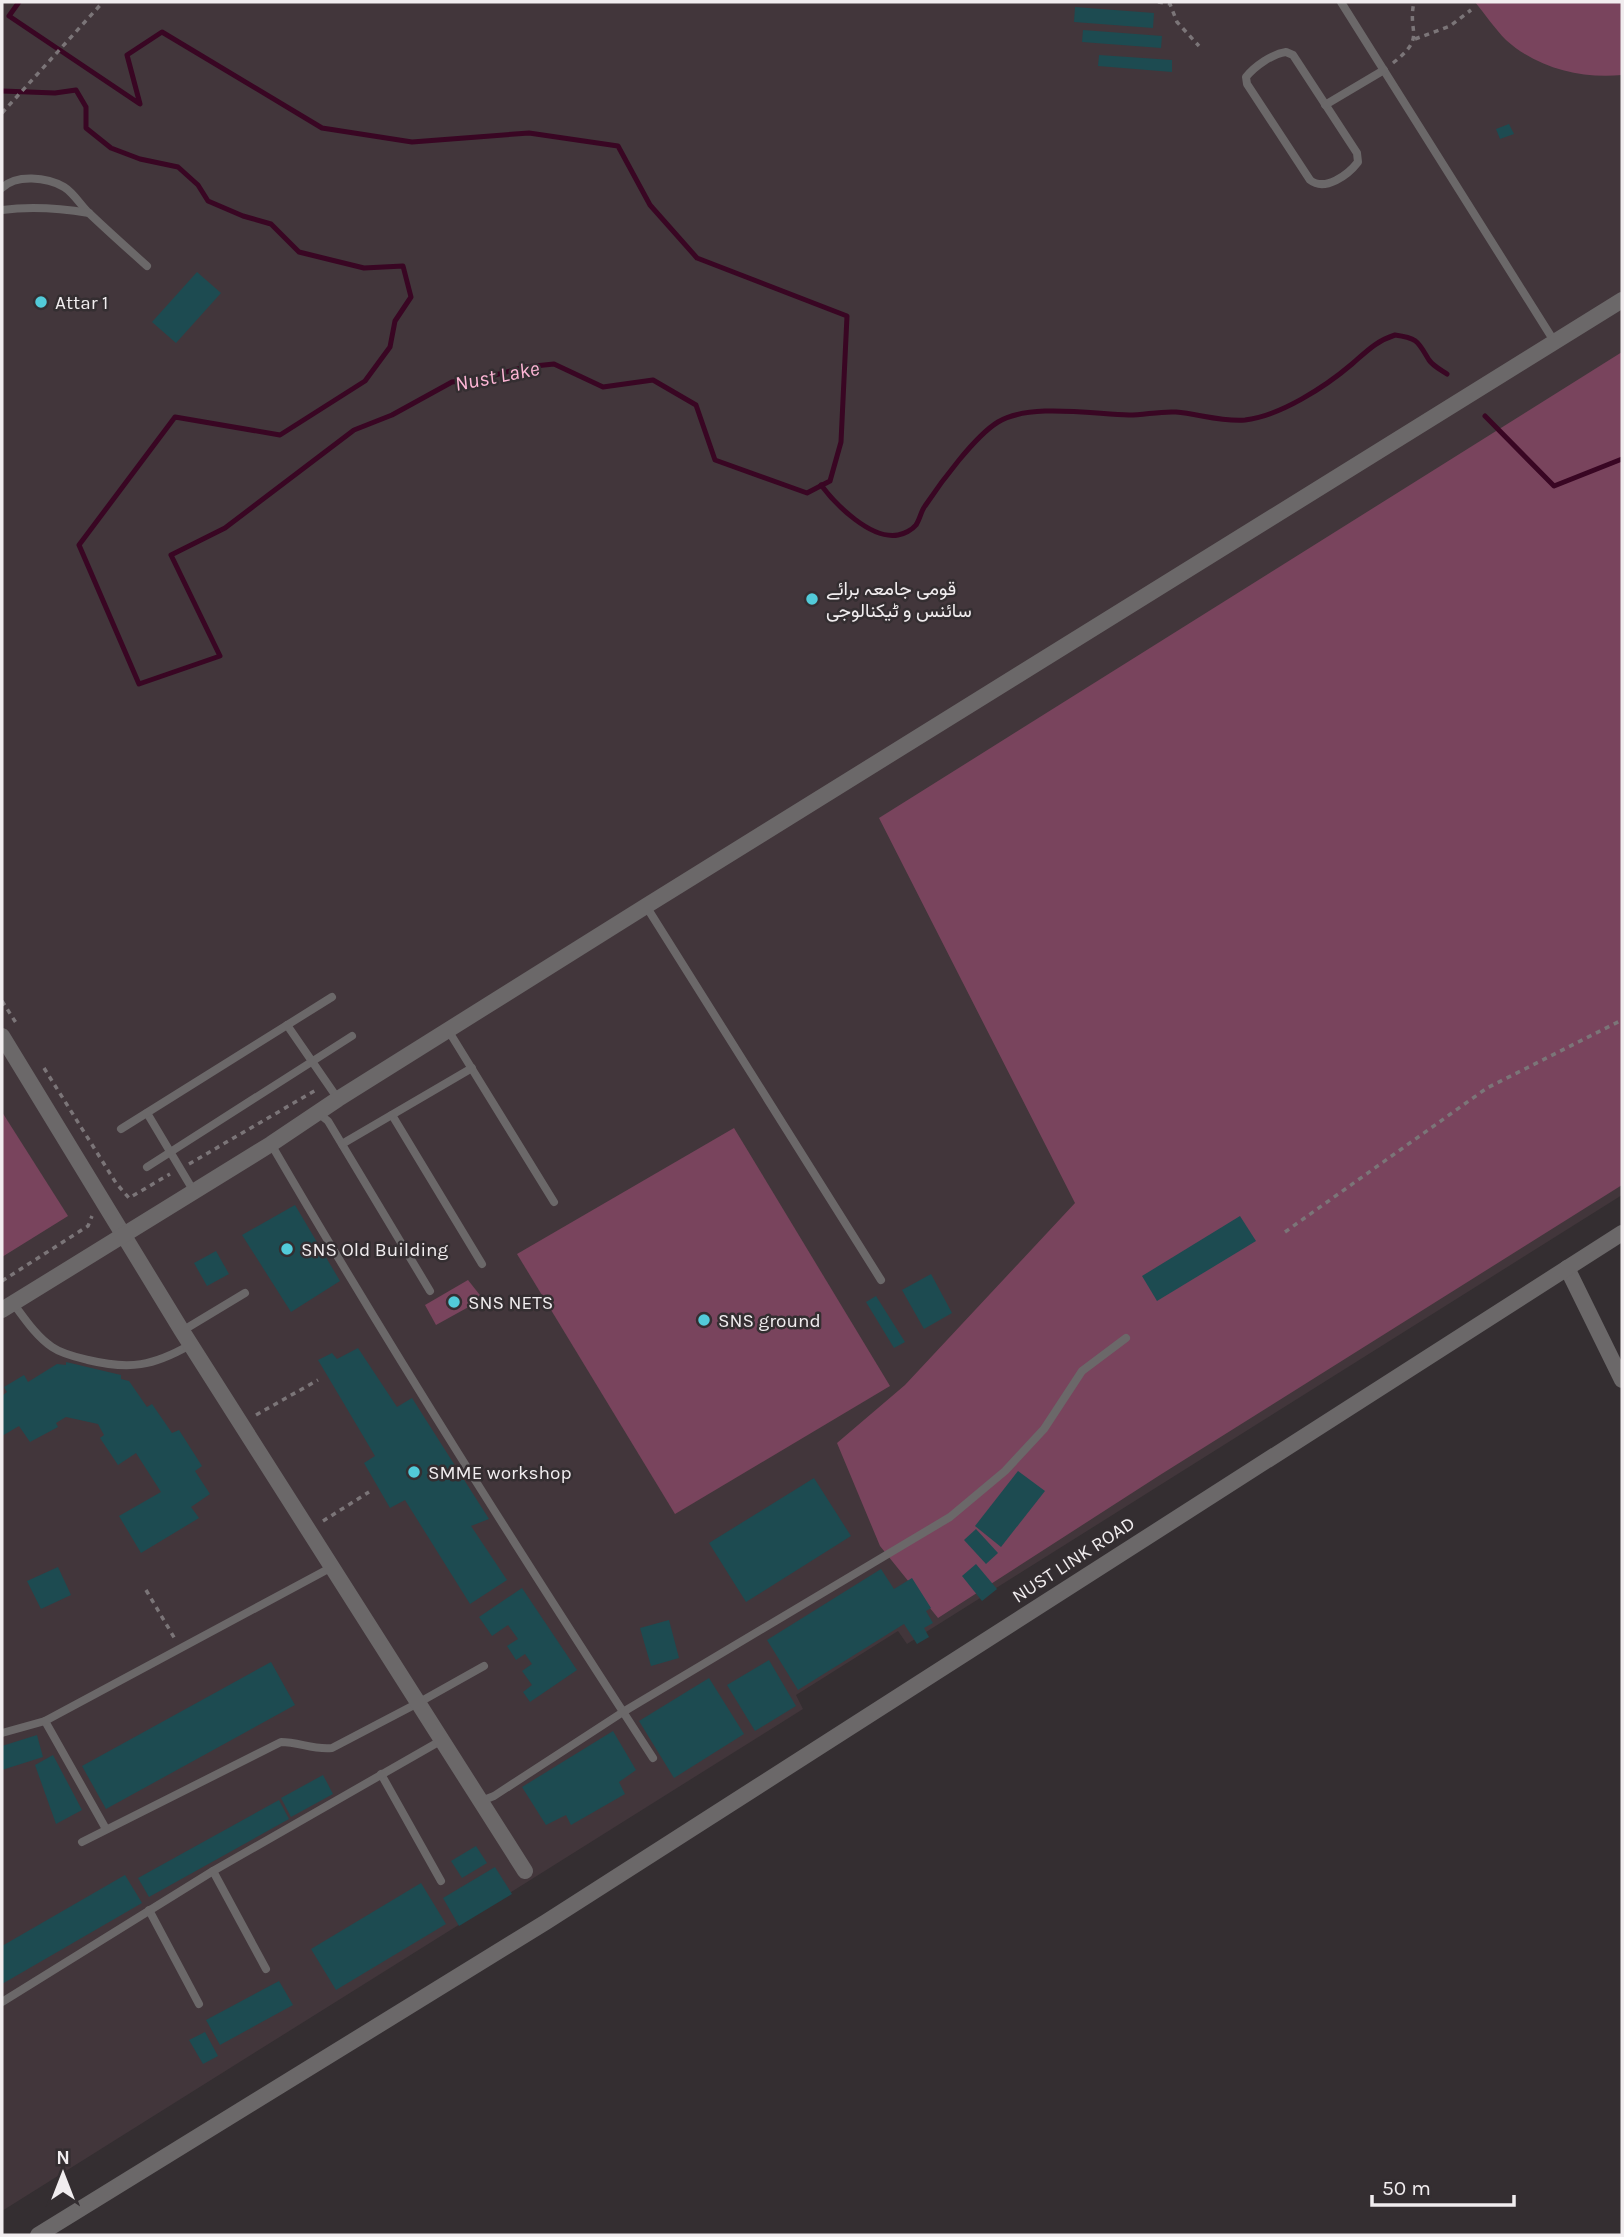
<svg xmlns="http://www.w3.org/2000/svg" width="1624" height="2237" viewBox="0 0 1624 2237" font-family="Karla,Vazirmatn,sans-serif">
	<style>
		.built { fill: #42363b }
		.green { fill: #79445d }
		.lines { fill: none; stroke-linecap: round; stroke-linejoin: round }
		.stream { stroke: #390623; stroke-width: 5 }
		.building { fill: #1d4b51 }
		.path { stroke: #7b7578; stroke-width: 3.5; stroke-dasharray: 5 5; stroke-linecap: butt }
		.lane { stroke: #6b6869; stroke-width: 8 }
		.street { stroke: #6b6869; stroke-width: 16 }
		.poi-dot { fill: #52cbd9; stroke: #342e31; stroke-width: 2.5 }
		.labels { text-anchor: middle; stroke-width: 5; stroke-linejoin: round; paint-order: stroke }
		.poi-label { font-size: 19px; fill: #f1edef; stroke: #342e31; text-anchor: start }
		.street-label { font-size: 19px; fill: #f1edef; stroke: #342e31 }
		.water-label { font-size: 21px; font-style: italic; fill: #feb6d6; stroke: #342e31 }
	</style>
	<rect width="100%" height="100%" fill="#342e31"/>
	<path class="built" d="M 2,2 L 1622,2 L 1622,1195 L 907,1644 L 898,1631 L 796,1695 L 803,1709 L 2,2211 Z"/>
	<g class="green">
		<path d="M 1475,2 L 1622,2 L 1622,75 C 1581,79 1537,68 1506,40 C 1495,29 1485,14 1475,2 Z"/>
		<path d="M 1622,352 L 1622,1185 L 1160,1475 L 938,1618 L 880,1546 L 837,1443 L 905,1385 L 1075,1203 L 879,818 Z"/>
		<path d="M 2,1112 L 68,1216 L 2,1257 Z"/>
		<path d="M 734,1128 L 890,1386 L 675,1514 L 517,1254 Z"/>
		<path d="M 468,1280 L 483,1299 L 436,1325 L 425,1305 Z"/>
	</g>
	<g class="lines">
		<g class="stream">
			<path d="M 2,91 L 55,93 L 76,90 L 86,107 L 86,128 L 111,148 L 140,159 L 178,167 L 198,185 L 208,201 L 243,216 L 271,224 L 299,252 L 364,268 L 403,266 L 411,297 L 395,321 L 390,347 L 365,381 L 280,435 L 175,417 L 79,545 L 139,684 L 220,656 L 171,555 L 225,528 L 354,430 L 392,415 L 452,382 L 484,378 L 525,367 L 554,364 L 603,387 L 653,380 L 696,405 L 715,460 L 807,493 L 830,481 L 841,442 L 847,316 L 697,258 L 650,205 L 618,146 L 529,133 L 412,142 L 322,128 L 162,32 L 127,55 L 140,104 L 9,16 L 19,2"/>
			<path d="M 1485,416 L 1554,486 L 1622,459"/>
			<path d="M 821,485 C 836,505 871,540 898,535 C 904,534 912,530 916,525 C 920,519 921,511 925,506 C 941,482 975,436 998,422 C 1029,403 1092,414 1129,415 C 1144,415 1160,411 1176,412 C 1199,414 1222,422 1245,420 C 1280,416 1325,387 1352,364 C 1366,352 1376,341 1395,335 C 1418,338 1418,342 1429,360 C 1433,366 1441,370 1447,374"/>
		</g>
	</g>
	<g class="building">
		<path d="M 1075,7 L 1154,13 L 1153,28 L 1074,22 Z"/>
		<path d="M 1083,30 L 1162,36 L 1161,48 L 1082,42 Z"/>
		<path d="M 1099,55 L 1172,60 L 1172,72 L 1098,66 Z"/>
		<path d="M 1509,124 L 1514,134 L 1500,139 L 1496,129 Z"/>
		<path d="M 197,272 L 221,293 L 176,343 L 152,322 Z"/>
		<path d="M 295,1205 L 340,1281 L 291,1312 L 242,1235 Z"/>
		<path d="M 1240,1216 L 1256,1241 L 1157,1301 L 1142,1276 Z"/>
		<path d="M 216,1251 L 229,1274 L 207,1286 L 194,1263 Z"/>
		<path d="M 931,1274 L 952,1313 L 924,1329 L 902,1290 Z"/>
		<path d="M 876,1296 L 905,1342 L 894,1348 L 866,1302 Z"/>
		<path d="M 358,1348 L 397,1407 L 412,1398 L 489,1519 L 471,1526 L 507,1580 L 470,1604 L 405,1500 L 390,1508 L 364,1463 L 375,1456 L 318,1360 L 332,1353 L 337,1359 Z"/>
		<path d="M 66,1362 L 121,1375 L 121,1379 L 129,1381 L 147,1407 L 152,1404 L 172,1433 L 179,1430 L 202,1466 L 195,1471 L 210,1494 L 191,1507 L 199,1518 L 141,1553 L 119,1516 L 161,1492 L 136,1453 L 118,1465 L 100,1438 L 104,1435 L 98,1424 L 66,1417 L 56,1423 L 58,1427 L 30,1442 L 19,1426 L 2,1436 L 2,1396 L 7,1392 L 4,1387 L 24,1375 L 28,1382 L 57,1364 L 66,1365 Z"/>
		<path d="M 1018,1471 L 1045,1491 L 1001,1547 L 975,1526 Z"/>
		<path d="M 814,1478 L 851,1536 L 746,1602 L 709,1543 Z"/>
		<path d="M 976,1529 L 998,1553 L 986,1564 L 964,1540 Z"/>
		<path d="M 976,1564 L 997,1589 L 982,1601 L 962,1576 Z"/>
		<path d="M 58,1567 L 71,1595 L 41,1609 L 27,1581 Z"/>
		<path d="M 881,1569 L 894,1589 L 912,1578 L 931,1608 L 926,1611 L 933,1623 L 924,1628 L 929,1637 L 917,1644 L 904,1624 L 798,1690 L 767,1640 Z"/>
		<path d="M 522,1588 L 577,1670 L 530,1702 L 523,1692 L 532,1685 L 522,1671 L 532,1664 L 525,1654 L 516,1660 L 507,1646 L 518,1639 L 508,1625 L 492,1636 L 479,1617 Z"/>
		<path d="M 669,1620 L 679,1658 L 651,1666 L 640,1628 Z"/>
		<path d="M 769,1660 L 796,1706 L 755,1731 L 727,1685 Z"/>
		<path d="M 271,1662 L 295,1705 L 106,1809 L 82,1766 Z"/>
		<path d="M 709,1678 L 744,1734 L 674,1778 L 639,1721 Z"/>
		<path d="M 613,1731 L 636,1770 L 619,1782 L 625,1794 L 571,1825 L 566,1815 L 546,1825 L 522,1787 Z"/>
		<path d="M 37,1735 L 43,1757 L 2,1770 L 2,1746 Z"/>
		<path d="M 53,1755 L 82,1810 L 56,1824 L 35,1765 Z"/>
		<path d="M 323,1775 L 333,1794 L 291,1817 L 281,1798 Z"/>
		<path d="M 279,1800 L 289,1819 L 149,1897 L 138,1878 Z"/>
		<path d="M 476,1846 L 487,1863 L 462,1878 L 451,1861 Z"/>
		<path d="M 495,1867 L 512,1894 L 459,1926 L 443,1898 Z"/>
		<path d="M 125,1875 L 142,1903 L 2,1984 L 2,1946 Z"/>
		<path d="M 421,1883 L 446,1924 L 336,1990 L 311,1949 Z"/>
		<path d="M 279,1981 L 293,2005 L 220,2045 L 206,2020 Z"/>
		<path d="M 205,2032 L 218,2056 L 203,2064 L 189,2040 Z"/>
	</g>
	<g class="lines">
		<g class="path">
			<path d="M 1158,2 L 1170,4 L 1177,22 L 1199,46"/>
			<path d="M 1415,39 L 1450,26 L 1471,10"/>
			<path d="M 1393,63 C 1427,36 1407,34 1414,2"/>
			<path d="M 2,113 L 103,2"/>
			<path d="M 2,1001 L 18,1026"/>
			<path d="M 44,1068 L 116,1183 L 129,1198 L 170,1174"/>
			<path d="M 189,1164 L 316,1090"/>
			<path d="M 1285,1232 L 1487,1088 L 1622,1020"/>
			<path d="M 2,1281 L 88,1226 L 92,1216"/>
			<path d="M 256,1415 L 318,1380"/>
			<path d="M 323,1521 L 369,1492"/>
			<path d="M 146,1590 L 175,1639"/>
		</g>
		<g class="lane">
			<path d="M 1341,2 L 1554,341"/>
			<path d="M 1286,52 L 1293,55 L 1357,153 L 1358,162 C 1348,175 1325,192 1310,180 L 1247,84 L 1246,77 C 1255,66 1272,54 1286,52 Z"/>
			<path d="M 1325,105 L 1384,70"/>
			<path d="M 2,188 C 16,174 47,177 64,187 C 74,193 81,206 90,214 C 109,232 128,249 147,266"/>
			<path d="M 2,210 C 32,206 59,208 89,213"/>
			<path d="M 646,906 L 881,1280"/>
			<path d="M 287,1025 L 338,1099"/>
			<path d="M 448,1030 L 554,1202"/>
			<path d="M 147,1113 L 193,1190"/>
			<path d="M 318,1113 L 328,1121 L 430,1291"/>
			<path d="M 392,1115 L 482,1264"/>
			<path d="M 121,1129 L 332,997"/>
			<path d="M 271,1144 C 392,1352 522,1556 653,1758"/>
			<path d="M 342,1144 L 472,1068"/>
			<path d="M 147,1167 L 352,1036"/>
			<path d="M 13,1303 C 25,1319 36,1336 52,1347 C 62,1354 76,1357 88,1360 C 130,1370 153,1366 190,1345"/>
			<path d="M 182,1331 L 245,1293"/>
			<path d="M 45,1721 L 106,1829"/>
			<path d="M 2,1733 L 45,1721 L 332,1567"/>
			<path d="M 381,1774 L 441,1881"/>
			<path d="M 481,1801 L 494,1796 L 623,1712 L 950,1517 L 1005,1471 L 1044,1429 L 1082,1371 L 1126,1338"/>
			<path d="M 82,1842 L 281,1742 C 299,1742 313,1750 332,1748 L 418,1703 L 484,1666"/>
			<path d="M 213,1871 L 266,1969"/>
			<path d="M 149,1910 L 199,2004"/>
			<path d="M 2,2002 L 213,1871 L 442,1740"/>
		</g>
		<g class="street">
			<path d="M 2,1036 L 182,1331 L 525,1871"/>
			<path d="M 1567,1268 L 1622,1380"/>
			<path d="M 2,1310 L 271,1144 L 338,1099 L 646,906 L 1622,300"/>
			<path d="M 38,2235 L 546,1922 L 1622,1233"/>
		</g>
	</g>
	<g class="poi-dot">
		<circle cx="41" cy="302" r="7"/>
		<circle cx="812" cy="599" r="7"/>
		<circle cx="287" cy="1249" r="7"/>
		<circle cx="454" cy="1302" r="7"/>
		<circle cx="704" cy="1320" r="7"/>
		<circle cx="414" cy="1472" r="7"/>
	</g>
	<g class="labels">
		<g class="poi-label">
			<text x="55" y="309">Attar 1</text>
			<text x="826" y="595">قومی جامعہ برائے<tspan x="826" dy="22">سائنس و ٹیکنالوجی</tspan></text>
			<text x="301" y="1256">SNS Old Building</text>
			<text x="468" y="1309">SNS NETS</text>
			<text x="718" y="1327">SNS ground</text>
			<text x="428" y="1479">SMME workshop</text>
		</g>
		<g class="street-label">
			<text transform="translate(1073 1559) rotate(-33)" y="7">NUST LINK ROAD</text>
		</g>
		<g class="water-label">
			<text transform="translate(497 376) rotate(-11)" y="7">Nust Lake</text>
		</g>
	</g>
	<rect width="1624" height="2237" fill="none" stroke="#f1edef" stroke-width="7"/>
	<g transform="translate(63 2174)" stroke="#342e31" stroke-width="5" paint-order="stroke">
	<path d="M0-5L12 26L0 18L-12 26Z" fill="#f1edef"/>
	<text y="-10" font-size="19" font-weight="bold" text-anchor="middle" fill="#f1edef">N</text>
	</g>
	<path d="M1372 2195v10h142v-10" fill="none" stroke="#f1edef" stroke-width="3.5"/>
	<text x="1382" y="2195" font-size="21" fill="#f1edef" stroke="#342e31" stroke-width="5" paint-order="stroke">50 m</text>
</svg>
